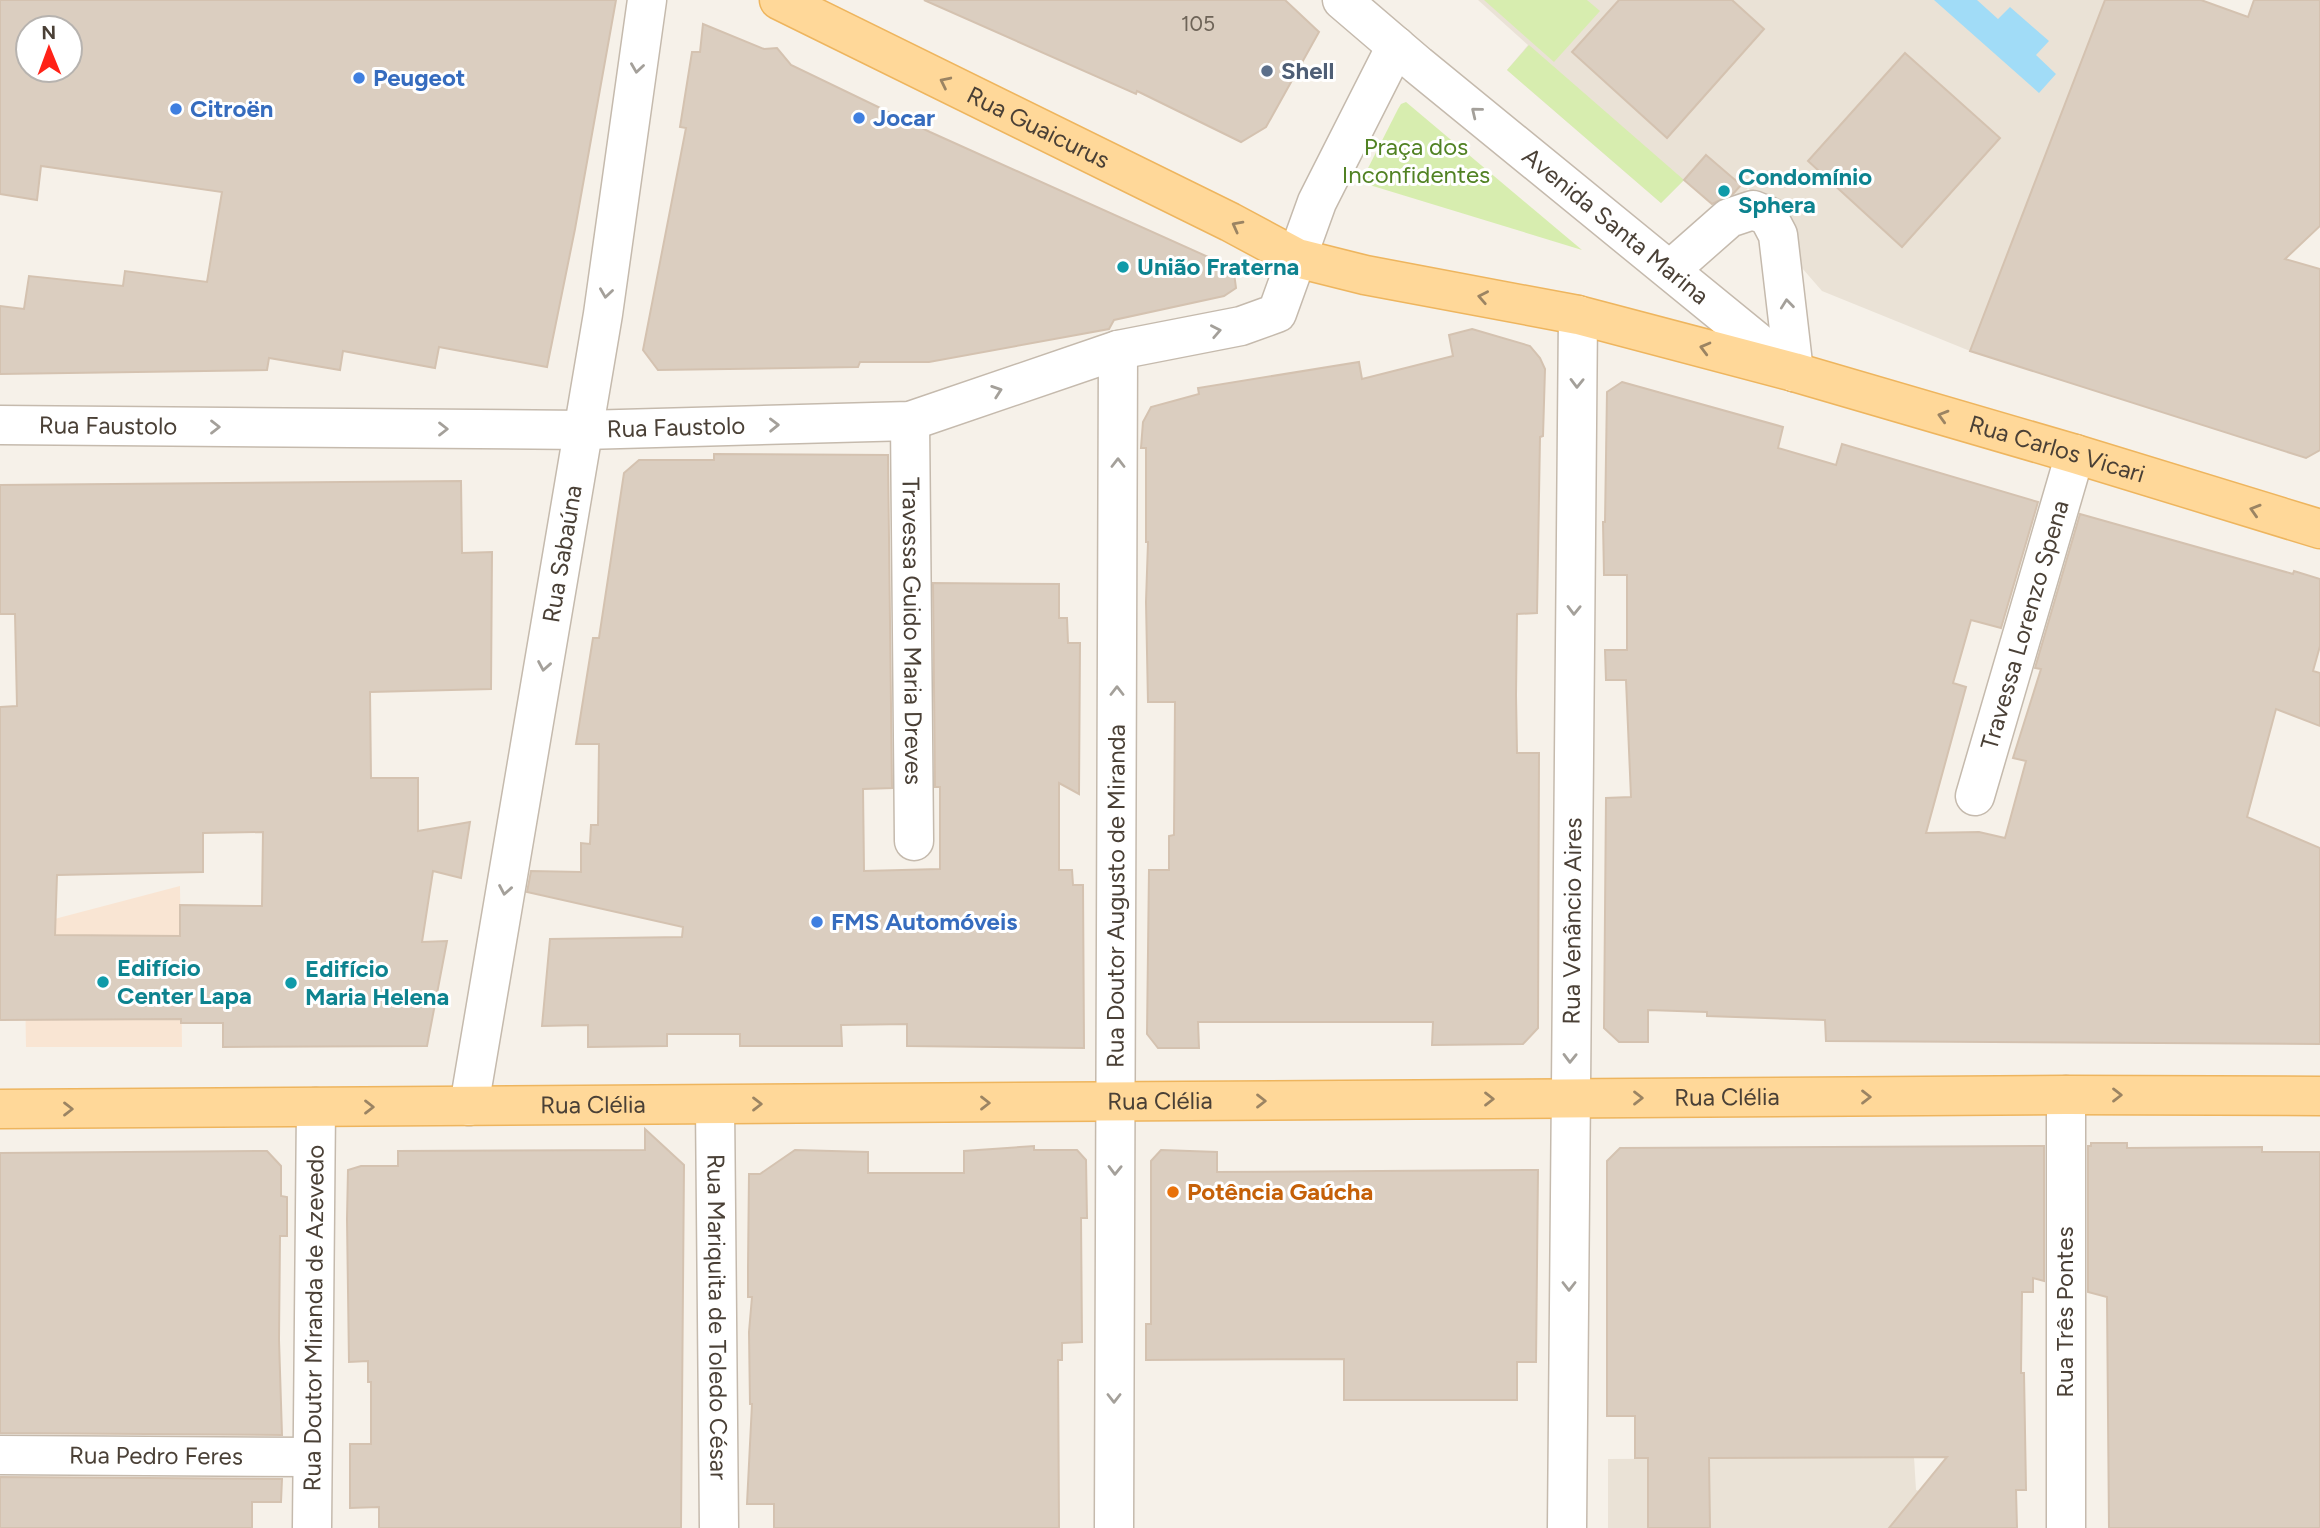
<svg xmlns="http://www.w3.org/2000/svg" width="2320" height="1528" viewBox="0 0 2320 1528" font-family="Figtree,sans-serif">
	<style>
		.residential { fill: #eae2d6 }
		.commercial { fill: #f9e5d3 }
		.green { fill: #d7edaf }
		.water { fill: #a1dcf7 }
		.building { fill: #dbcec0; stroke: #d4c2b0; stroke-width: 2; fill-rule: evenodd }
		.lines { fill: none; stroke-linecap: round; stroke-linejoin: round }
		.minor-casing { stroke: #c5baad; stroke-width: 41 }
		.major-casing { stroke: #eeb55e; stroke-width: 41 }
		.minor { stroke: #fff; stroke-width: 38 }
		.major { stroke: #ffd899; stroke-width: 38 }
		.oneway { stroke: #a4a09a }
		.oneway2 { stroke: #9b8463 }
		.service-dot { fill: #5c6f8a; stroke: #fff; stroke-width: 2.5 }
		.shop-dot { fill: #3f7fe0; stroke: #fff; stroke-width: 2.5 }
		.culture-dot { fill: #0f9aa8; stroke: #fff; stroke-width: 2.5 }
		.food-dot { fill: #e8710a; stroke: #fff; stroke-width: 2.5 }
		.labels { text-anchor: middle; stroke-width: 6; stroke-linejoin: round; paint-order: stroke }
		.number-label { font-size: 21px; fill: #6e6458 }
		.service-label { font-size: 24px; font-weight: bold; fill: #4e5e75; stroke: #fff; text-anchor: start }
		.shop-label { font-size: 24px; font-weight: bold; fill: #366cbe; stroke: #fff; text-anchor: start }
		.street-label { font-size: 24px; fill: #4a4036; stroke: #fff }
		.park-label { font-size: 24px; fill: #518223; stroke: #fff }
		.culture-label { font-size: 24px; font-weight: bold; fill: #0d838f; stroke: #fff; text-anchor: start }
		.food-label { font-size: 24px; font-weight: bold; fill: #c56008; stroke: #fff; text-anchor: start }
	</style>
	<rect width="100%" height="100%" fill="#f6f1e9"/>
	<g class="residential">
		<path d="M 1478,0 L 2105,0 L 1970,351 L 1822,291 L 1802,268 L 1791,231 L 1776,212 L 1748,188 L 1735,202 L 1730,197 L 1719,209 L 1684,180 L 1661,203 L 1507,70 L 1528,45 Z"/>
		<path d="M 1914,1457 L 1916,1490 L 1919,1491 L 1890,1528 L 1608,1528 L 1608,1459 Z"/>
	</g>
	<path class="commercial" d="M 180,886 L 182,1047 L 26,1047 L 24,927 Z"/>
	<g class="green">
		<path d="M 1484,0 L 1587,0 L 1600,11 L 1554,62 Z"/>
		<path d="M 1529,45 L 1684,180 L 1661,203 L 1507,70 Z"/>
		<path d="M 1406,102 L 1582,250 L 1363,183 L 1363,178 L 1398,109 L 1401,104 Z"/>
	</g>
	<path class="water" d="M 1934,0 L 1977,0 L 1998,19 L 2010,7 L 2049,41 L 2036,55 L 2056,74 L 2039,93 Z"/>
	<g class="building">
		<path d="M 0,0 L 616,0 L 575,229 L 547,367 L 439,347 L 435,368 L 343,351 L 340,370 L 269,358 L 267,370 L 0,374 L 0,306 L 24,309 L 29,276 L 123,286 L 125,271 L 207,282 L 222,192 L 41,166 L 37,200 L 0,194 ZM 28,28 L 70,28 L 70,70 L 28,70 Z"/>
		<path d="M 924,0 L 1285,0 L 1319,32 L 1266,127 L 1241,142 L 1137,91 L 1136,94 Z"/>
		<path d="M 1619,0 L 1732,0 L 1764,29 L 1667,138 L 1572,52 Z"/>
		<path d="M 2105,0 L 2201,0 L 2248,17 L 2254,0 L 2320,0 L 2320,226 L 2285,259 L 2320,269 L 2320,450 L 2306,458 L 1970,351 Z"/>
		<path d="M 703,24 L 764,49 L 777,48 L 791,65 L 930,132 L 1226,265 L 1234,273 L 1236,288 L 1224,296 L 1114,320 L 1109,329 L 929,362 L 860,362 L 858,367 L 658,370 L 643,350 L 686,128 L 680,127 L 692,52 L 700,52 Z"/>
		<path d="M 1905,53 L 2000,138 L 1902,247 L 1808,161 Z"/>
		<path d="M 1706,155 L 1741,185 L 1733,194 L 1712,204 L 1684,180 Z"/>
		<path d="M 1472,329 L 1530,346 L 1540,358 L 1545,369 L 1543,436 L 1540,437 L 1537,613 L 1517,614 L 1516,695 L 1517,753 L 1539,753 L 1538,1028 L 1523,1044 L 1432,1045 L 1433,1022 L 1198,1022 L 1199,1048 L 1158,1048 L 1147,1034 L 1149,870 L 1169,870 L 1169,836 L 1174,835 L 1175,702 L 1148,702 L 1146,602 L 1148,542 L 1146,542 L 1146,448 L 1141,448 L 1143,422 L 1151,407 L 1199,394 L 1198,388 L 1359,362 L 1362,379 L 1453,356 L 1449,335 Z"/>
		<path d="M 1622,382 L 1783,427 L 1778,448 L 1836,465 L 1842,444 L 2038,502 L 2001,628 L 1971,620 L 1953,683 L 1966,687 L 1926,833 L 1979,832 L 2005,838 L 2026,761 L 2013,758 L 2041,669 L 2035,668 L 2080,514 L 2293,574 L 2294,571 L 2320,579 L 2320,646 L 2313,671 L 2320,673 L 2320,726 L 2276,709 L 2247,817 L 2320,848 L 2320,1044 L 1826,1041 L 1825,1020 L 1707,1016 L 1707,1012 L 1648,1010 L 1648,1042 L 1619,1042 L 1604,1028 L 1606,798 L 1631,797 L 1626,680 L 1606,680 L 1605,650 L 1627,650 L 1627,575 L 1604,575 L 1603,522 L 1605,522 L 1607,392 Z"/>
		<path d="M 714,454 L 888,455 L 892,788 L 863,789 L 864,871 L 940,869 L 940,787 L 935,787 L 933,583 L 1059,584 L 1059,618 L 1067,618 L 1068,643 L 1080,643 L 1079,794 L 1059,783 L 1059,870 L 1072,870 L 1073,885 L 1083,885 L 1084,1048 L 907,1046 L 907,1024 L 841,1025 L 842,1046 L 740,1046 L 740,1034 L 667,1034 L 667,1046 L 588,1047 L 588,1025 L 542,1026 L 550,939 L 682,937 L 683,927 L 527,892 L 531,871 L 581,872 L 581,843 L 590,844 L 591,825 L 598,825 L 599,744 L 576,744 L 593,638 L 599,638 L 624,473 L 639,460 L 714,460 Z"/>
		<path d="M 461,481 L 462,553 L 492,552 L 491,689 L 370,692 L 371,778 L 418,778 L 418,831 L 470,822 L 461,878 L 433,871 L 422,942 L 447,941 L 427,1046 L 223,1047 L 223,1023 L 181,1023 L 181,1019 L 0,1020 L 0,707 L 17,706 L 15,614 L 0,614 L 0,485 ZM 263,832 L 262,906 L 180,905 L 180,936 L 55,935 L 57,875 L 203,872 L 203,833 Z"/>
		<path d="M 645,1129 L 684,1165 L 681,1528 L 379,1528 L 379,1507 L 350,1508 L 350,1444 L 371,1444 L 371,1382 L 368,1382 L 368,1361 L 349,1362 L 347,1219 L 348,1170 L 361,1166 L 398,1166 L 398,1151 L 645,1150 Z"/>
		<path d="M 2091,1143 L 2127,1143 L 2127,1148 L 2262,1147 L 2262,1152 L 2320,1152 L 2320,1528 L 2109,1528 L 2107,1297 L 2088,1292 L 2088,1146 L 2091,1146 Z"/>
		<path d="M 1034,1146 L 1034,1150 L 1077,1150 L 1086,1160 L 1087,1218 L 1081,1218 L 1082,1342 L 1062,1343 L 1062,1360 L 1058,1360 L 1059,1528 L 774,1528 L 774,1504 L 747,1504 L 752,1404 L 750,1404 L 749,1332 L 752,1297 L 748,1297 L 748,1268 L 749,1174 L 760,1174 L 795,1150 L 868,1152 L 868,1173 L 964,1173 L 964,1151 Z"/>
		<path d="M 2044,1146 L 2044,1281 L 2033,1278 L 2033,1292 L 2022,1292 L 2021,1373 L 2024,1373 L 2026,1490 L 2016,1490 L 2017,1528 L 1889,1528 L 1947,1457 L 1709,1458 L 1710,1528 L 1648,1528 L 1648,1458 L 1635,1458 L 1635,1416 L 1607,1416 L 1607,1161 L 1620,1148 Z"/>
		<path d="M 1161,1150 L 1217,1152 L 1217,1172 L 1538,1170 L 1536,1362 L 1517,1362 L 1517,1400 L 1344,1400 L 1344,1359 L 1146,1360 L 1146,1324 L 1151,1324 L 1151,1161 Z"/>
		<path d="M 267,1151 L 281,1166 L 281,1196 L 287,1197 L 287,1236 L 280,1236 L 279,1340 L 282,1435 L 0,1433 L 0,1153 Z"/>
		<path d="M 0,1477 L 282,1479 L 281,1502 L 252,1502 L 252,1528 L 0,1528 Z"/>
	</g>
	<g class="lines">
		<defs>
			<g id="minor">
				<path id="s1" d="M 1342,0 L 1418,65 L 1794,372"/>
				<path d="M 1670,270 L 1729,218 L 1753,210 L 1768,216 L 1778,235 L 1794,372"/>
				<path id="s2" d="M 910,421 L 914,841"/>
				<path id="s3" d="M 0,425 L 584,430 L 910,421 L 1118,350 L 1241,326 L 1277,313 L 1317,202 L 1396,46"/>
				<path id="s4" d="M 1975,796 L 2075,454"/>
				<path id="s5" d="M 715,1105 L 719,1528"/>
				<path id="s6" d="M 469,1106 L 603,314 L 647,0"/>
				<path id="s7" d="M 0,1455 L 312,1457"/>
				<path id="s8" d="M 312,1528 L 316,1107"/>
				<path id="s9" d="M 1114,1528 L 1118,350"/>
				<path id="s10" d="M 1567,1528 L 1578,315"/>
				<path d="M 2066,1528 L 2066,1095"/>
			</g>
			<g id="major">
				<path id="s11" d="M 779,0 L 1230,222 L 1297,258 L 1365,275 L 1578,315 L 1794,372 L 2075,454 L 2320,529"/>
				<path id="s12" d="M 0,1109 L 2066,1095 L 2320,1096"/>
			</g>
		</defs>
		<use href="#minor" class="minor-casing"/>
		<use href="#major" class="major-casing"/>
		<use href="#minor" class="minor"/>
		<use href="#major" class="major"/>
	</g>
	<defs><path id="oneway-chevron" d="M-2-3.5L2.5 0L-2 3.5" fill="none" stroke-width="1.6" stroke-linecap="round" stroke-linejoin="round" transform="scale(1.75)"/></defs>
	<g class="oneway">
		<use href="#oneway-chevron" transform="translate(637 68) rotate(98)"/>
		<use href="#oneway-chevron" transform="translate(1476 112) rotate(-141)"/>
		<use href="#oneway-chevron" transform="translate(606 293) rotate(98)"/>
		<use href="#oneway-chevron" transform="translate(1787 304) rotate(-96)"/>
		<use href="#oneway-chevron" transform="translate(1216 331) rotate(-11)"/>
		<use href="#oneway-chevron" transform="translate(1577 383) rotate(91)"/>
		<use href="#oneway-chevron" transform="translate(997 391) rotate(-19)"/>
		<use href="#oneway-chevron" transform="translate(774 425) rotate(-1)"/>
		<use href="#oneway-chevron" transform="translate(215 427)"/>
		<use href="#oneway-chevron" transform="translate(443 429)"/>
		<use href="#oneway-chevron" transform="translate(1118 463) rotate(-90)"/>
		<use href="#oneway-chevron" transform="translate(1574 610) rotate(91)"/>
		<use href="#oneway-chevron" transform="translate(544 666) rotate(100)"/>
		<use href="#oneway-chevron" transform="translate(1117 691) rotate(-90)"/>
		<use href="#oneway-chevron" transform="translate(505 890) rotate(100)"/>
		<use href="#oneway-chevron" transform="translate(1570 1058) rotate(91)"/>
		<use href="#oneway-chevron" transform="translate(1115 1170) rotate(91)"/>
		<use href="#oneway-chevron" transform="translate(1569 1286) rotate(90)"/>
		<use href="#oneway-chevron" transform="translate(1114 1398) rotate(90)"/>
	</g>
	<g class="oneway2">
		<use href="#oneway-chevron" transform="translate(945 82) rotate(-154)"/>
		<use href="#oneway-chevron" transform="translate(1237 226) rotate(-152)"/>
		<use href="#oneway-chevron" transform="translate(1483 297) rotate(-169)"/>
		<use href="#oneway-chevron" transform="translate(1705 348) rotate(-165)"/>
		<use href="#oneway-chevron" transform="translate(1943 416) rotate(-164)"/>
		<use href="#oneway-chevron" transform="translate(2255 510) rotate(-163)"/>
		<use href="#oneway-chevron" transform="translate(2117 1095)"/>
		<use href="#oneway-chevron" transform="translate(1866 1097)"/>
		<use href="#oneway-chevron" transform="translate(1638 1098)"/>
		<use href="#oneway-chevron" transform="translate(1489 1099)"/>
		<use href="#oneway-chevron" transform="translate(1261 1101)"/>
		<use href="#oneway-chevron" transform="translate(985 1103)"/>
		<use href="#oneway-chevron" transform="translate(757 1104)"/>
		<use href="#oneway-chevron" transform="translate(369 1107)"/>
		<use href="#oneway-chevron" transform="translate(68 1109)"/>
	</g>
	<circle class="service-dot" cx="1267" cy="71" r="7"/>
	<g class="shop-dot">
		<circle cx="359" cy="78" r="7"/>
		<circle cx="176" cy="109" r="7"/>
		<circle cx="859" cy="118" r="7"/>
		<circle cx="817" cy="922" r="7"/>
	</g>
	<g class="culture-dot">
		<circle cx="1724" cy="191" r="7"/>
		<circle cx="1123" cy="267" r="7"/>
		<circle cx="103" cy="982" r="7"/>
		<circle cx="291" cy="983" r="7"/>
	</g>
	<circle class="food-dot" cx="1173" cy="1192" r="7"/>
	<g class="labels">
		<g class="number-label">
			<text x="1198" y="31">105</text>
		</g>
		<g class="service-label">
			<text x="1281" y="79">Shell</text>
		</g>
		<g class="shop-label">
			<text x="373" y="86">Peugeot</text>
			<text x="190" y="117">Citroën</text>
			<text x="873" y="126">Jocar</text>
			<text x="831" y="930">FMS Automóveis</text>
		</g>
		<g class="street-label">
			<text dy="8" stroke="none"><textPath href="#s11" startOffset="289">Rua Guaicurus</textPath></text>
			<text dy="8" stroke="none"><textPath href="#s1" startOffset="355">Avenida Santa Marina</textPath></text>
			<text dy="8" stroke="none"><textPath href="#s3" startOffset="108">Rua Faustolo</textPath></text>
			<text dy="8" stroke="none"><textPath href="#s3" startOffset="676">Rua Faustolo</textPath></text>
			<text dy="8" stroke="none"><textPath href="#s11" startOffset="1363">Rua Carlos Vicari</textPath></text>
			<text dy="8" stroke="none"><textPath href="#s6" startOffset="560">Rua Sabaúna</textPath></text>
			<text dy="8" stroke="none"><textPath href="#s4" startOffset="178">Travessa Lorenzo Spena</textPath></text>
			<text dy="8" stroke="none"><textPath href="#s2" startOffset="210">Travessa Guido Maria Dreves</textPath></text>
			<text dy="8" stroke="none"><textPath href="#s9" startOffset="632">Rua Doutor Augusto de Miranda</textPath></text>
			<text dy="8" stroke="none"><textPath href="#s10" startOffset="607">Rua Venâncio Aires</textPath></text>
			<text dy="8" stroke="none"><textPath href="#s12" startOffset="1727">Rua Clélia</textPath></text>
			<text dy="8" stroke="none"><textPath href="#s12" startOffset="1160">Rua Clélia</textPath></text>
			<text dy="8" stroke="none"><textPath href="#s12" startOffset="593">Rua Clélia</textPath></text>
			<text transform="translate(2065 1312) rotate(-90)" y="8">Rua Três Pontes</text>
			<text dy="8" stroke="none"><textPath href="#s5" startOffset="212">Rua Mariquita de Toledo César</textPath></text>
			<text dy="8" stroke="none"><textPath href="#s8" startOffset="210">Rua Doutor Miranda de Azevedo</textPath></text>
			<text dy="8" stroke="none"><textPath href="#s7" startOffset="156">Rua Pedro Feres</textPath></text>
		</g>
		<g class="park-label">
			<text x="1416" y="155">Praça dos<tspan x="1416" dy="28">Inconfidentes</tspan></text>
		</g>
		<g class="culture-label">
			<text x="1738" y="185">Condomínio<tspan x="1738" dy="28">Sphera</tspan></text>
			<text x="1137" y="275">União Fraterna</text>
			<text x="117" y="976">Edifício<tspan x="117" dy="28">Center Lapa</tspan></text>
			<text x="305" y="977">Edifício<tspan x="305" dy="28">Maria Helena</tspan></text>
		</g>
		<g class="food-label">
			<text x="1187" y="1200">Potência Gaúcha</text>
		</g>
	</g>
	<g transform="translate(49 49) rotate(359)"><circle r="33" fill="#ffffff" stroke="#b7b3af" stroke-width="2"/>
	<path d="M0-5L12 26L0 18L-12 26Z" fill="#ff2217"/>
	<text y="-10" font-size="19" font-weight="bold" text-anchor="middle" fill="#4a4036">N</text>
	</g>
</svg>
